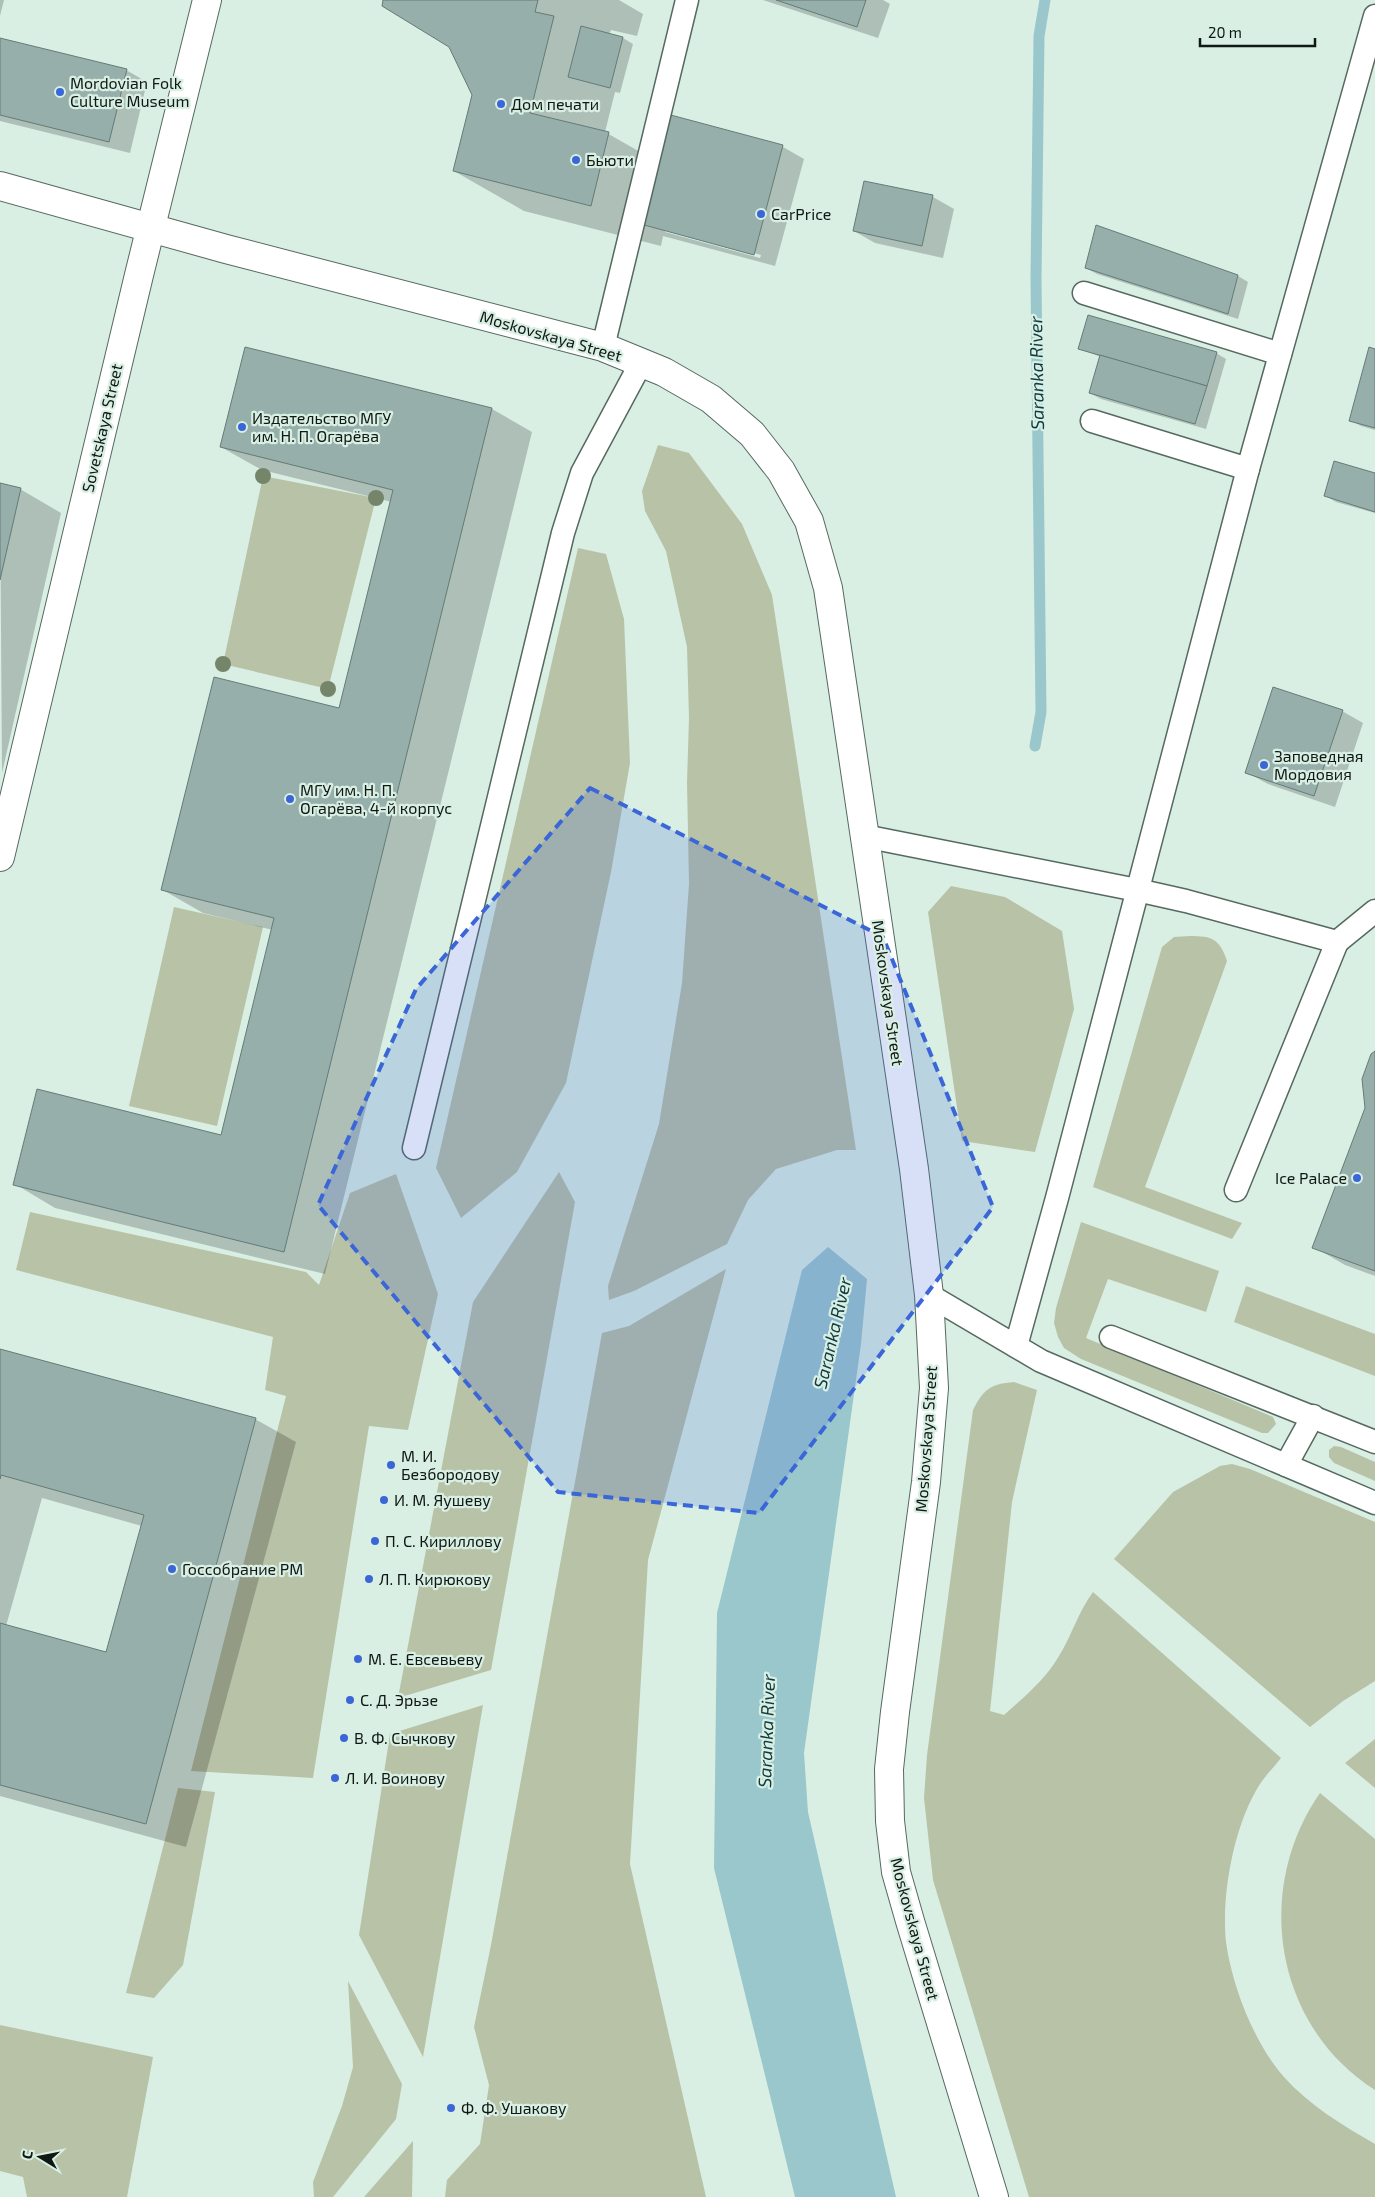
<svg xmlns="http://www.w3.org/2000/svg" width="1375" height="2197" viewBox="0 0 1375 2197" font-family="'Exo 2',sans-serif">
	<style>
		.green { fill: #b8c2a7 }
		.water { fill: #9ac7cc }
		.shadow { fill: #0003; fill-rule: evenodd }
		.lines { fill: none; stroke-linecap: round; stroke-linejoin: round }
		.stream { stroke: #9ac7cc; stroke-width: 11 }
		.building { fill: #97afab; stroke: #647b77 }
		.lane-casing { stroke: #566960; stroke-width: 25 }
		.street-casing { stroke: #566960; stroke-width: 30 }
		.lane { stroke: #fff; stroke-width: 22 }
		.street { stroke: #fff; stroke-width: 28 }
		.tree { fill: #75856a }
		.marked { fill: #3a66d7; fill-opacity: 0.2; stroke: #3a66d7; stroke-width: 4; stroke-dasharray: 10 6; stroke-linejoin: round }
		.poi-dot { fill: #3a66d7; stroke: #d9efe4; stroke-width: 2 }
		.labels { text-anchor: middle; stroke-width: 4.5; stroke-linejoin: round; paint-order: stroke }
		.poi-label { font-size: 16px; fill: #101814; stroke: #d9efe4; text-anchor: start }
		.street-label { font-size: 16px; fill: #101814; stroke: #d9efe4 }
		.water-label { font-size: 18px; font-style: italic; fill: #0f3a3f; stroke: #d9efe4 }
	</style>
	<rect width="100%" height="100%" fill="#d9efe4"/>
	<g class="green">
		<path d="M 658,445 L 689,453 L 742,524 L 772,595 L 856,1150 L 837,1150 L 776,1169 L 748,1200 L 727,1244 L 634,1291 L 609,1300 L 608,1286 L 659,1124 L 682,983 L 689,884 L 687,782 L 689,718 L 687,647 L 666,551 L 645,511 L 642,491 Z"/>
		<path d="M 263,476 L 376,498 L 328,689 L 223,664 Z"/>
		<path d="M 578,548 L 606,554 L 624,619 L 630,763 L 611,872 L 566,1083 L 517,1172 L 461,1218 L 436,1168 Z"/>
		<path d="M 951,886 L 1005,897 L 1062,931 L 1074,1009 L 1035,1152 L 962,1141 L 928,912 Z"/>
		<path d="M 174,907 L 263,927 L 217,1126 L 129,1106 Z"/>
		<path d="M 1190,936 C 1212,936 1220,939 1227,961 L 1145,1187 L 1242,1223 L 1232,1239 L 1093,1187 L 1162,947 L 1174,937 Z"/>
		<path d="M 559,1172 L 575,1202 L 491,1670 L 398,1698 L 473,1302 Z"/>
		<path d="M 396,1174 L 438,1294 L 408,1430 L 369,1426 L 313,1778 L 191,1771 L 286,1396 L 265,1390 L 273,1337 L 16,1270 L 30,1212 L 306,1272 L 319,1285 L 350,1193 Z"/>
		<path d="M 1081,1222 L 1219,1271 L 1206,1312 L 1108,1279 L 1086,1338 L 1266,1414 L 1273,1417 L 1276,1424 L 1268,1433 L 1262,1433 L 1081,1359 L 1064,1348 L 1058,1337 L 1054,1323 L 1056,1308 Z"/>
		<path d="M 726,1269 L 648,1560 L 630,1864 L 706,2197 L 445,2197 L 447,2180 L 480,2144 L 489,2085 L 474,2027 L 491,1945 L 602,1333 L 629,1326 Z"/>
		<path d="M 1246,1286 L 1375,1334 L 1375,1376 L 1234,1322 Z"/>
		<path d="M 1014,1382 L 1037,1390 L 1012,1502 L 990,1711 L 1004,1715 C 1024,1697 1045,1680 1059,1656 C 1072,1635 1078,1612 1093,1592 L 1281,1758 C 1274,1767 1266,1775 1260,1784 C 1234,1824 1221,1895 1226,1942 C 1232,1986 1254,2043 1284,2077 C 1309,2105 1342,2125 1375,2144 L 1375,2197 L 1029,2197 L 933,1880 L 924,1798 L 927,1755 L 973,1410 C 984,1389 990,1384 1014,1382 Z"/>
		<path d="M 1334,1446 L 1341,1447 L 1375,1462 L 1375,1481 L 1334,1463 L 1329,1457 L 1329,1450 Z"/>
		<path d="M 1232,1464 L 1250,1469 L 1375,1522 L 1375,1681 L 1343,1701 L 1310,1727 L 1114,1559 L 1173,1492 L 1220,1466 Z"/>
		<path d="M 483,1705 L 423,2057 L 359,1935 L 390,1734 Z"/>
		<path d="M 1375,1739 L 1375,1788 L 1345,1763 Z"/>
		<path d="M 178,1788 L 215,1792 L 183,1965 L 154,1998 L 126,1993 Z"/>
		<path d="M 1320,1793 L 1375,1839 L 1375,2090 C 1274,2026 1253,1889 1320,1793 Z"/>
		<path d="M 348,1981 L 402,2084 L 396,2119 L 333,2197 L 314,2197 L 313,2182 L 342,2106 L 353,2067 Z"/>
		<path d="M 0,2025 L 153,2057 L 127,2197 L 27,2197 L 23,2177 L 0,2171 Z"/>
		<path d="M 413,2141 L 412,2197 L 364,2197 Z"/>
	</g>
	<path class="water" d="M 828,1247 L 867,1279 L 861,1344 L 804,1753 L 808,1812 L 896,2197 L 795,2197 L 714,1868 L 717,1613 L 802,1270 Z"/>
	<g class="shadow">
		<path d="M 0,0 L 4,0 L 0,16 Z"/>
		<path d="M 385,0 L 619,0 L 643,14 L 637,36 L 611,30 L 609,35 L 623,38 L 633,44 L 620,93 L 615,92 L 605,132 L 656,161 L 668,116 L 783,147 L 804,159 L 775,266 L 663,236 L 661,246 L 524,211 L 454,171 L 473,95 L 450,46 ZM 665,229 L 761,255 L 760,258 L 665,232 Z"/>
		<path d="M 763,0 L 883,0 L 890,4 L 878,38 Z"/>
		<path d="M 0,40 L 126,70 L 147,82 L 130,153 L 0,121 Z"/>
		<path d="M 864,182 L 933,197 L 954,209 L 943,258 L 875,243 L 854,231 Z"/>
		<path d="M 1097,227 L 1238,276 L 1248,282 L 1238,319 L 1097,274 L 1086,268 Z"/>
		<path d="M 246,348 L 492,409 L 532,432 L 325,1274 L 55,1208 L 15,1184 L 222,1136 L 273,930 L 203,913 L 163,890 L 340,710 L 392,502 L 262,470 L 221,447 Z"/>
		<path d="M 1080,349 L 1216,353 L 1226,359 L 1206,429 L 1101,399 L 1090,393 L 1101,357 Z"/>
		<path d="M 1375,350 L 1375,430 L 1361,426 L 1350,420 Z"/>
		<path d="M 1375,474 L 1375,513 L 1336,502 L 1326,496 Z"/>
		<path d="M 0,484 L 20,489 L 61,513 L 2,773 Z"/>
		<path d="M 1342,711 L 1363,723 L 1335,807 L 1268,784 L 1246,772 Z"/>
		<path d="M 1375,1052 L 1375,1276 L 1345,1265 L 1314,1247 L 1366,1108 Z"/>
		<path d="M 0,1350 L 255,1419 L 296,1442 L 186,1847 L 0,1796 ZM 42,1498 L 142,1526 L 107,1654 L 6,1626 Z"/>
	</g>
	<g class="lines">
		<path class="stream" d="M 1035,746 L 1041,712 L 1036,279 L 1039,36 L 1045,0"/>
	</g>
	<g class="building">
		<path d="M 383,0 L 538,0 L 535,12 L 554,16 L 530,113 L 609,132 L 591,206 L 453,171 L 472,95 L 449,47 L 382,6 Z"/>
		<path d="M 776,0 L 866,0 L 857,27 Z"/>
		<path d="M 581,26 L 623,37 L 610,88 L 568,77 Z"/>
		<path d="M 0,38 L 127,69 L 109,142 L 0,115 Z"/>
		<path d="M 667,114 L 783,145 L 754,255 L 637,223 Z"/>
		<path d="M 864,181 L 933,195 L 922,246 L 853,231 Z"/>
		<path d="M 1096,225 L 1238,275 L 1228,314 L 1085,268 Z"/>
		<path d="M 1088,315 L 1217,352 L 1207,386 L 1078,349 Z"/>
		<path d="M 245,347 L 492,408 L 284,1252 L 13,1185 L 37,1089 L 221,1135 L 274,918 L 161,890 L 214,677 L 339,708 L 393,490 L 220,447 Z"/>
		<path d="M 1369,347 L 1375,349 L 1375,428 L 1349,421 Z"/>
		<path d="M 1100,355 L 1207,386 L 1195,424 L 1089,393 Z"/>
		<path d="M 1334,461 L 1375,473 L 1375,512 L 1324,496 Z"/>
		<path d="M 0,483 L 21,488 L 0,580 Z"/>
		<path d="M 1273,687 L 1343,710 L 1314,796 L 1245,773 Z"/>
		<path d="M 1375,1051 L 1375,1271 L 1312,1248 L 1365,1108 L 1362,1079 L 1371,1054 Z"/>
		<path d="M 0,1349 L 256,1418 L 146,1824 L 0,1785 L 0,1623 L 106,1652 L 144,1515 L 1,1475 L 0,1479 Z"/>
	</g>
	<g class="lines">
		<defs>
			<g id="lane">
				<path d="M 1084,293 L 1280,354"/>
				<path d="M 603,347 L 687,0"/>
				<path d="M 1092,421 L 1248,469"/>
				<path d="M 864,836 L 1137,890 L 1186,901 L 1337,942 L 1375,911"/>
				<path d="M 414,1148 L 563,533 L 582,473 L 641,363"/>
				<path d="M 1236,1190 L 1337,942"/>
				<path d="M 929,1295 L 1041,1361 L 1375,1503"/>
				<path d="M 1111,1337 L 1375,1442"/>
				<path d="M 1016,1346 L 1057,1198 L 1248,469 L 1375,16"/>
				<path d="M 1286,1465 L 1313,1416"/>
			</g>
			<g id="street">
				<path d="M 0,186 L 226,249 L 603,347 L 664,372 L 711,399 L 752,434 L 781,471 L 809,521 L 828,588 L 914,1169 L 929,1295 L 934,1388 L 926,1482 L 895,1712 L 889,1769 L 890,1821 L 896,1872 L 910,1921 L 994,2197"/>
				<path d="M 0,857 L 139,275 L 207,0"/>
			</g>
		</defs>
		<use href="#lane" class="lane-casing"/>
		<use href="#street" class="street-casing"/>
		<use href="#lane" class="lane"/>
		<use href="#street" class="street"/>
	</g>
	<g class="tree">
		<circle cx="263" cy="476" r="8"/>
		<circle cx="376" cy="498" r="8"/>
		<circle cx="223" cy="664" r="8"/>
		<circle cx="328" cy="689" r="8"/>
	</g>
	<path class="marked" d="M 590,788 L 883,937 L 993,1207 L 759,1513 L 558,1492 L 318,1205 L 416,989 Z"/>
	<g class="poi-dot">
		<circle cx="60" cy="92" r="5"/>
		<circle cx="501" cy="104" r="5"/>
		<circle cx="576" cy="160" r="5"/>
		<circle cx="761" cy="214" r="5"/>
		<circle cx="242" cy="427" r="5"/>
		<circle cx="1264" cy="765" r="5"/>
		<circle cx="290" cy="799" r="5"/>
		<circle cx="1357" cy="1178" r="5"/>
		<circle cx="391" cy="1465" r="5"/>
		<circle cx="384" cy="1500" r="5"/>
		<circle cx="375" cy="1541" r="5"/>
		<circle cx="172" cy="1569" r="5"/>
		<circle cx="369" cy="1579" r="5"/>
		<circle cx="358" cy="1659" r="5"/>
		<circle cx="350" cy="1700" r="5"/>
		<circle cx="344" cy="1738" r="5"/>
		<circle cx="335" cy="1778" r="5"/>
		<circle cx="451" cy="2108" r="5"/>
	</g>
	<g class="labels">
		<g class="poi-label">
			<text x="70" y="89">Mordovian Folk<tspan x="70" dy="18">Culture Museum</tspan></text>
			<text x="511" y="110">Дом печати</text>
			<text x="586" y="166">Бьюти</text>
			<text x="771" y="220">CarPrice</text>
			<text x="252" y="424">Издательство МГУ<tspan x="252" dy="18">им. Н. П. Огарёва</tspan></text>
			<text x="1274" y="762">Заповедная<tspan x="1274" dy="18">Мордовия</tspan></text>
			<text x="300" y="796">МГУ им. Н. П.<tspan x="300" dy="18">Огарёва, 4-й корпус</tspan></text>
			<text x="1347" y="1184" text-anchor="end">Ice Palace</text>
			<text x="401" y="1462">М. И.<tspan x="401" dy="18">Безбородову</tspan></text>
			<text x="394" y="1506">И. М. Яушеву</text>
			<text x="385" y="1547">П. С. Кириллову</text>
			<text x="182" y="1575">Госсобрание РМ</text>
			<text x="379" y="1585">Л. П. Кирюкову</text>
			<text x="368" y="1665">М. Е. Евсевьеву</text>
			<text x="360" y="1706">С. Д. Эрьзе</text>
			<text x="354" y="1744">В. Ф. Сычкову</text>
			<text x="345" y="1784">Л. И. Воинову</text>
			<text x="461" y="2114">Ф. Ф. Ушакову</text>
		</g>
		<g class="street-label">
			<text transform="translate(551 336) rotate(16)" y="6">Moskovskaya Street</text>
			<text transform="translate(102 428) rotate(-77)" y="6">Sovetskaya Street</text>
			<text transform="translate(888 993) rotate(82)" y="6">Moskovskaya Street</text>
			<text transform="translate(926 1439) rotate(-86)" y="6">Moskovskaya Street</text>
			<text transform="translate(915 1929) rotate(75)" y="6">Moskovskaya Street</text>
		</g>
		<g class="water-label">
			<text transform="translate(1037 373) rotate(-91)" y="6">Saranka River</text>
			<text transform="translate(833 1333) rotate(-77)" y="6">Saranka River</text>
			<text transform="translate(767 1731) rotate(-88)" y="6">Saranka River</text>
		</g>
	</g>
	<g transform="translate(40 2157) rotate(280)" stroke="#d9efe4" stroke-width="4" paint-order="stroke">
	<path d="M0-4L9 19L0 12L-9 19Z" fill="#101814"/>
	<text y="-8" font-size="14" font-weight="bold" text-anchor="middle" fill="#101814">С</text>
	</g>
	<path d="M1200 38v8h115v-8" fill="none" stroke="#101814" stroke-width="2.5"/>
	<text x="1208" y="38" font-size="15" fill="#101814" stroke="#d9efe4" stroke-width="4" paint-order="stroke">20 m</text>
</svg>
